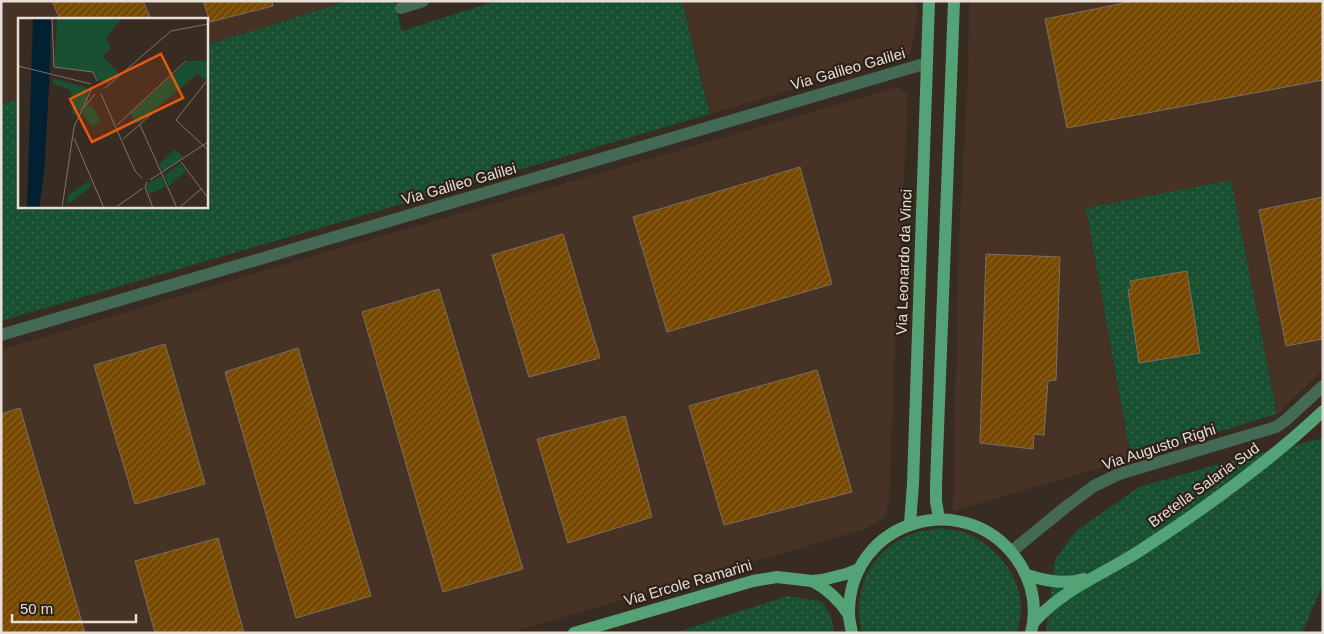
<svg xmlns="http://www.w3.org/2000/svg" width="1324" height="634" viewBox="0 0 1324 634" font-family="Helvetica,sans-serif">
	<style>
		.built { fill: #463325 }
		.grass { fill: url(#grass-dots) }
		.building { fill: url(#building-hatch); stroke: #7b6e60 }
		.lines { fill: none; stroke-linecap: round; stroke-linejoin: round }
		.minor { stroke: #446954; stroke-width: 12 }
		.major { stroke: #53a377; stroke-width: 12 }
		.labels { text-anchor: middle; stroke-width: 4.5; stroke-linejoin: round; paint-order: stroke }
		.street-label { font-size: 15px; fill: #e7ded8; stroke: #2e2117 }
		.inset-road { fill: none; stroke: #7e736a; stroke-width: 1 }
		.view { fill: #e8590c; fill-opacity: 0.15; stroke: #e8590c; stroke-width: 2.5 }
		.inset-edge { fill: none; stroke: #e7ded8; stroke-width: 2.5 }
	</style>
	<defs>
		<pattern id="grass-dots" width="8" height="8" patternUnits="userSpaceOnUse" patternTransform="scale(1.25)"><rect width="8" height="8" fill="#195031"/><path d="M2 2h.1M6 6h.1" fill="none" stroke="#3a694e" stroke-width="1.8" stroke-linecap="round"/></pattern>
		<pattern id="building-hatch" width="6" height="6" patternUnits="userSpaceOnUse" patternTransform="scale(1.25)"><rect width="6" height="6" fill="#764800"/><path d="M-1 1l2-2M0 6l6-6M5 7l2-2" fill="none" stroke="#8a6224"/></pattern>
	</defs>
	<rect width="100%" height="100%" fill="#382b21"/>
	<g class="built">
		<path d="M 1,1 L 348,1 L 206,45 L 206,19 L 19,19 L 19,99 L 1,105 Z"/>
		<path d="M 682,1 L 917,1 L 916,25 L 910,54 L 711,114 Z"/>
		<path d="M 969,1 L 1323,1 L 1323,370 L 1277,414 L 1231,181 L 1086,208 L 1131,459 L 953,511 L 959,237 L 968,74 Z"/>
		<path d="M 898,87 L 908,95 L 897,304 L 889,500 L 885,517 L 866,529 L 509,633 L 1,633 L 1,350 L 313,256 Z"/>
	</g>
	<g class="grass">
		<path d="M 348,1 L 394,1 L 402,31 L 496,1 L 682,1 L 710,114 L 1,321 L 1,105 L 19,99 L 19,206 L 206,206 L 206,45 Z"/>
		<path d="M 1231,180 L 1277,414 L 1131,459 L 1086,208 Z"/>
		<path d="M 1323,438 L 1323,584 L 1302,633 L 1046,633 L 1055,560 L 1076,531 L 1139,487 L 1226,462 Z"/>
		<path d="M 941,528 C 950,530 960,530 968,534 C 998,547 1023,579 1021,613 C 1020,620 1018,626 1017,633 L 862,633 C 851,589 871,549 914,533 C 922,530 932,530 941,528 Z"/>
		<path d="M 787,596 L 821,601 L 831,615 L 834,633 L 674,633 Z"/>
	</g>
	<g class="building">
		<path d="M 52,1 L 143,1 L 151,19 L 60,19 Z"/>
		<path d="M 203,1 L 272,1 L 273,6 L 210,22 Z"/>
		<path d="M 1134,1 L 1323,1 L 1323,80 L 1067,128 L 1045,19 Z"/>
		<path d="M 800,167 L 832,284 L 667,332 L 633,217 Z"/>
		<path d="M 1323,197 L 1323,339 L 1286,346 L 1259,210 Z"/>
		<path d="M 563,234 L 600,358 L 529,377 L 492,255 Z"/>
		<path d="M 986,254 L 1060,257 L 1056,380 L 1048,381 L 1044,435 L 1034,434 L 1033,449 L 980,443 Z"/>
		<path d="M 1187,271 L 1200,353 L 1139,363 L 1128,290 L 1132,289 L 1130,281 Z"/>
		<path d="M 439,289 L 523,569 L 443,592 L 362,312 Z"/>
		<path d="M 165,344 L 205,484 L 135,504 L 94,365 Z"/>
		<path d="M 298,348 L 371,596 L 296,618 L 225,372 Z"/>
		<path d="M 817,370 L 852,492 L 724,525 L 689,406 Z"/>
		<path d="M 20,408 L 85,633 L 1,633 L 1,414 Z"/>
		<path d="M 625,416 L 652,517 L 568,543 L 537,439 Z"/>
		<path d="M 218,538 L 244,633 L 155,633 L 135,561 Z"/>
	</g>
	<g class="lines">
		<g class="minor">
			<path d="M 401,8 L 423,1"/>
			<path d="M 1,335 L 927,63"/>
			<path d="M 1012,551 L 1067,506 L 1094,486 L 1119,474 L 1276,427 L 1286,420 L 1323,386"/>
		</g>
		<g class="major">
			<path d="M 939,519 L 936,501 L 936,484 L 954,1"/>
			<path d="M 910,524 L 913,484 L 929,1"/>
			<path d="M 1027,575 C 1045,581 1065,585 1084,579"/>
			<path d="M 812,581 C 828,589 839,600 849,615"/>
			<path d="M 1034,622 C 1065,587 1107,573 1144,548 C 1207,507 1268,463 1323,411"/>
			<path d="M 574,633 L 753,581 L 777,577 L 812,581 L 822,580 L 846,574 L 859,569"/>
			<path d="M 852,633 C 851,627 849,620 849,614 C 848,519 969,484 1020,564 C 1033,585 1037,609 1031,633"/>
		</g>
	</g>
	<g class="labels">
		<g class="street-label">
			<text transform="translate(848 69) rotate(-16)" y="5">Via Galileo Galilei</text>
			<text transform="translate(459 184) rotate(-16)" y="5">Via Galileo Galilei</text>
			<text transform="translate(904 262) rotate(-88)" y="5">Via Leonardo da Vinci</text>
			<text transform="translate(1159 447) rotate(-18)" y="5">Via Augusto Righi</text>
			<text transform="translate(1204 485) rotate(-36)" y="5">Bretella Salaria Sud</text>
			<text transform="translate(688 583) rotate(-16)" y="5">Via Ercole Ramarini</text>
		</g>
	</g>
	<g transform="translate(18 18)">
		<rect width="190" height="190" fill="#382b21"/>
		<path d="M 39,0 L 104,0 L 88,20 L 93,30 L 85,38 L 101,56 L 88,66 L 79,61 L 77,55 L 36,49 ZM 170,43 L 190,43 L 190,64 L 179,56 L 120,106 L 112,96 ZM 35,60 L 69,70 L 70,85 L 55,98 L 53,72 L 35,66 ZM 72,86 L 83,102 L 74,109 L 63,94 ZM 157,131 L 166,140 L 145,154 L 141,146 ZM 162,146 L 168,153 L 151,168 L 146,157 ZM 143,158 L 148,169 L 131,176 L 128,167 ZM 71,163 L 74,168 L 49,187 L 50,177 Z" fill="#195031"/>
		<path d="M 15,0 L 33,0 L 32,50 L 26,157 L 21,190 L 9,190 Z" fill="#012031"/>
		<path class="inset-road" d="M 34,0 L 36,49 L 75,54 L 79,63M 0,48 L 73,66M 188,64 L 158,102 L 190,132M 87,70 L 153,13 L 190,6M 83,76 L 117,153 L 124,160M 66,90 L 77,76M 99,107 L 168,43M 122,107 L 159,190M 56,120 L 86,190M 105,121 L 137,93M 163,144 L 190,180M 132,162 L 190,124M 129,164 L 127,169 L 135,190M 44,190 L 56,109 L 73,72M 97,190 L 125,170M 161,190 L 183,171"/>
		<path class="view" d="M 143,36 L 165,80 L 74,124 L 52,81 Z"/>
		<rect width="190" height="190" class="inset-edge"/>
	</g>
	<rect width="1324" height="634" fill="none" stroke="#e7ded8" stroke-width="5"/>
	<path d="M12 614v8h124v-8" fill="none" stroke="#e7ded8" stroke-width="2.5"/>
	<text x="20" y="614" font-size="15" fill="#e7ded8" stroke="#2e2117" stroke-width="4" paint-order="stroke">50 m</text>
</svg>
